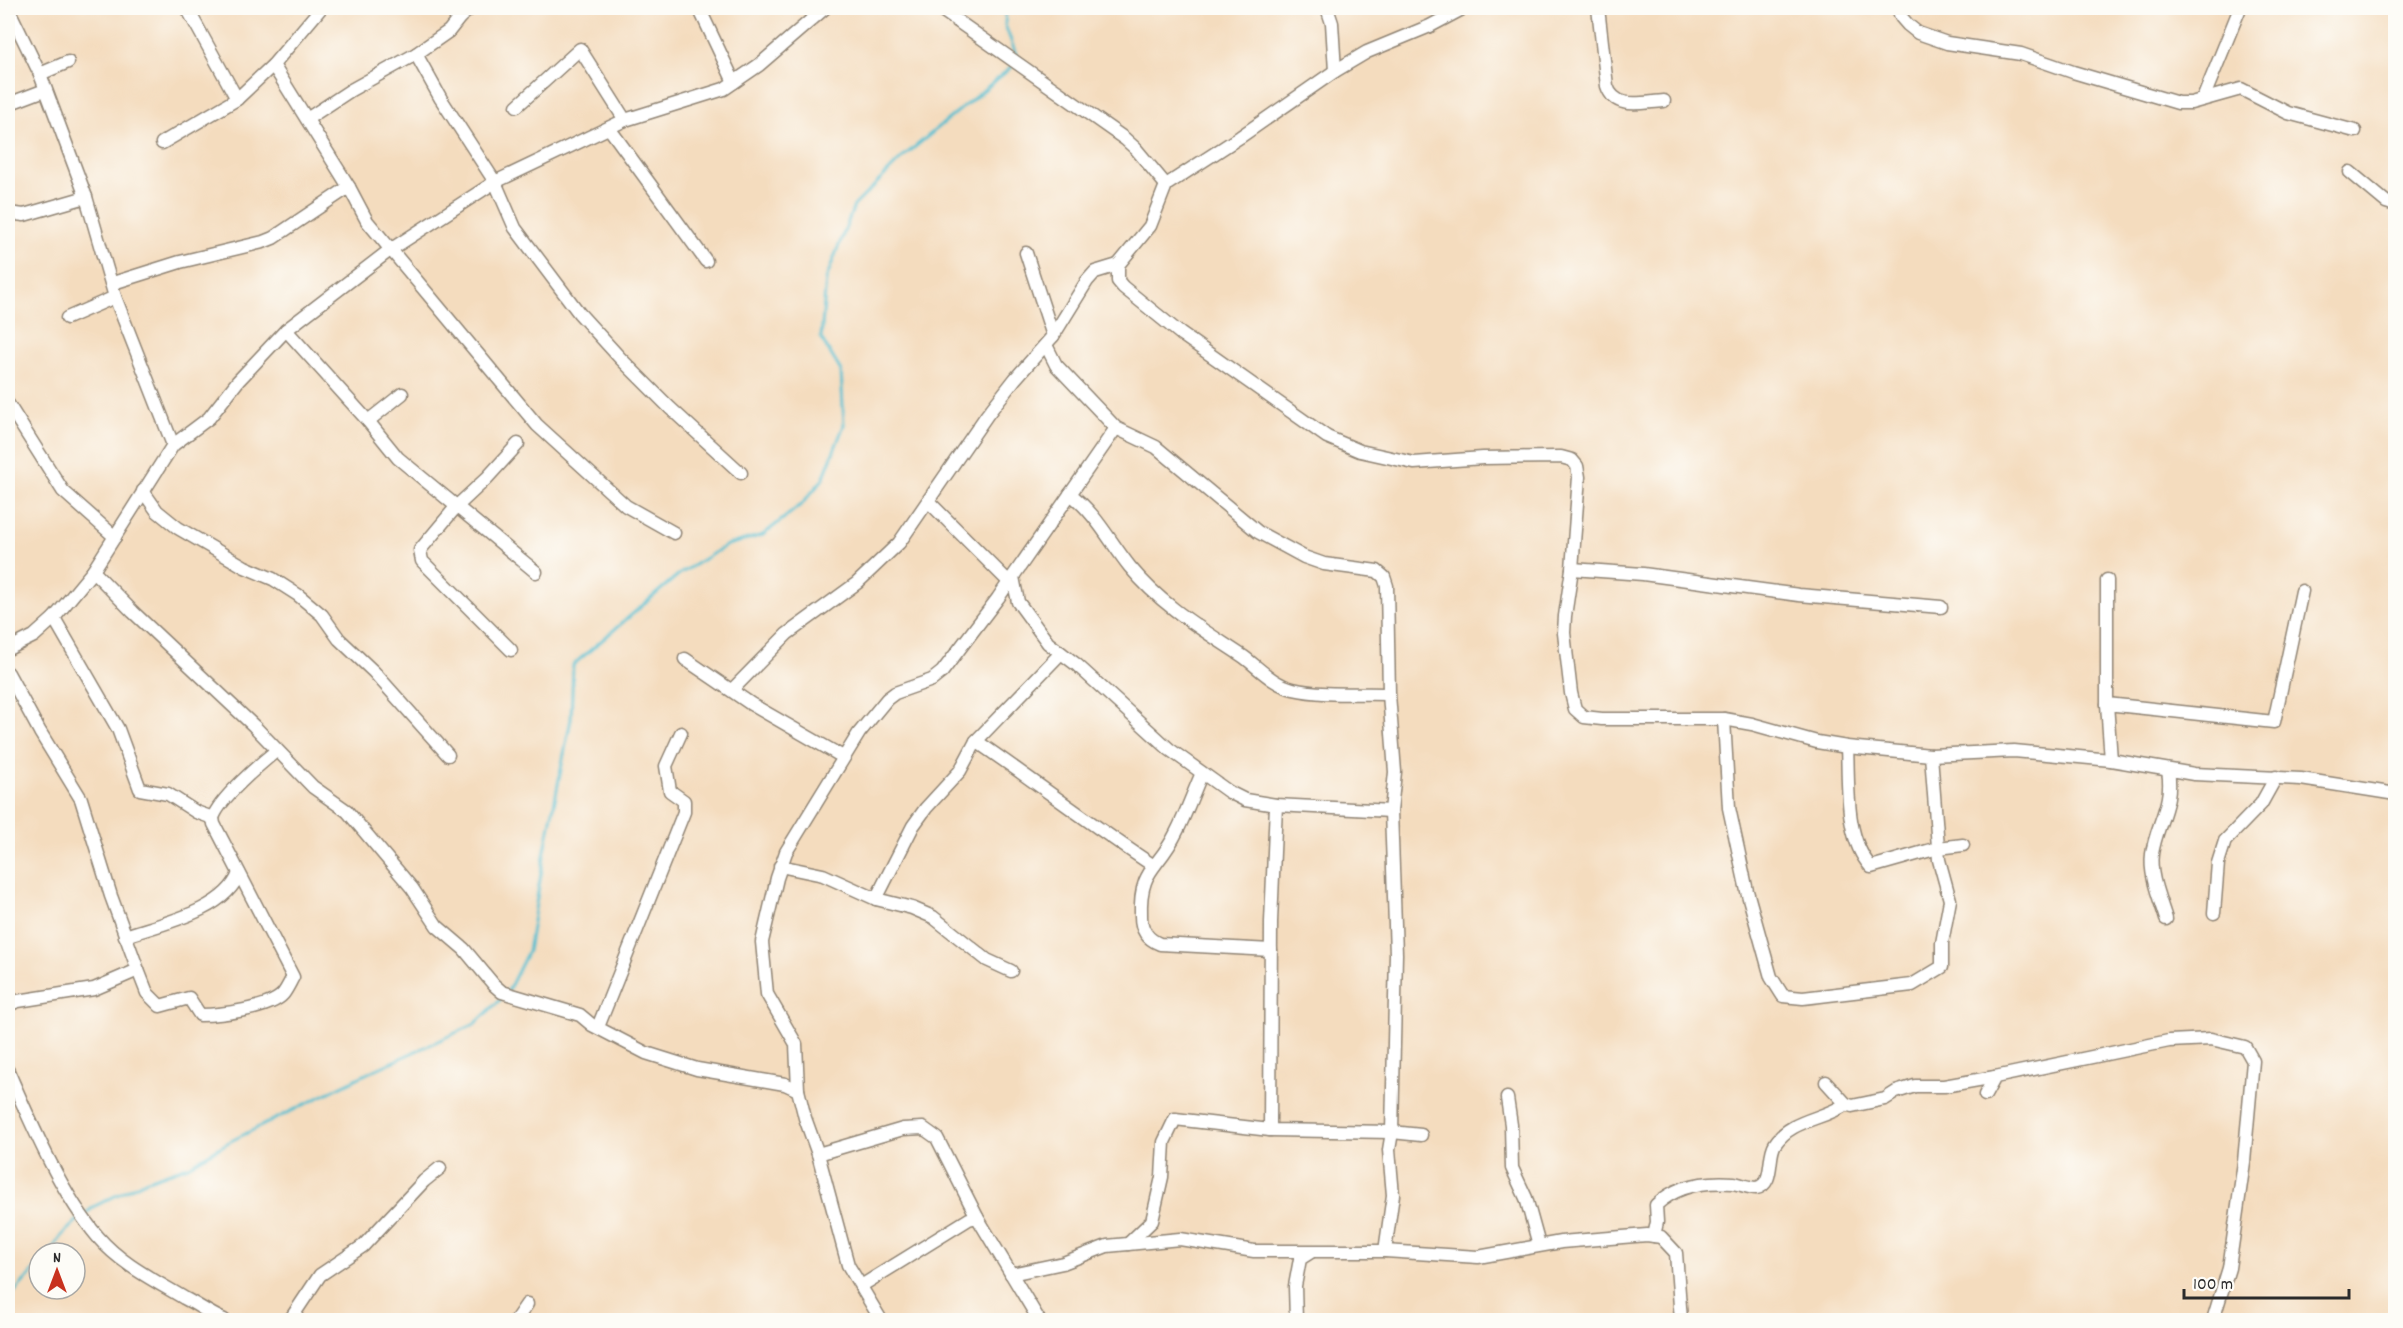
<svg xmlns="http://www.w3.org/2000/svg" width="2403" height="1328" viewBox="0 0 2403 1328" font-family="Dekko,sans-serif">
	<style>
		.lines { fill: none; stroke-linecap: round; stroke-linejoin: round }
		.stream { stroke: #53bdcf; stroke-width: 3 }
		.minor-casing { stroke: #908474; stroke-width: 15 }
		.minor { stroke: #fff; stroke-width: 12 }
	</style>
	<rect width="100%" height="100%" fill="#fdfcf7"/>
	<filter id="ink" filterUnits="userSpaceOnUse"><feTurbulence type="fractalNoise" baseFrequency=".0167" numOctaves="2"/><feDisplacementMap in="SourceGraphic" scale="12" xChannelSelector="R" yChannelSelector="G"/><feConvolveMatrix kernelMatrix="1 2 1 2 8 2 1 2 1" color-interpolation-filters="sRGB"/></filter>
	<filter id="wash" filterUnits="userSpaceOnUse"><feTurbulence type="fractalNoise" baseFrequency=".008" numOctaves="4" result="noise"/><feDisplacementMap in="SourceGraphic" scale="24" xChannelSelector="R" yChannelSelector="G"/><feGaussianBlur stdDeviation="1.35" result="paint"/><feColorMatrix in="noise" values="0 0 0 0 0 0 0 0 0 0 0 0 0 0 0 0 0 1.4 0 .05"/><feComposite in="paint" operator="in"/></filter>
	<g filter="url(#wash)">
		<rect width="100%" height="100%" fill="#f4dcbe"/>
		<g class="lines">
			<g class="stream">
				<path d="M 1006,8 L 1005,25 L 1017,57"/>
				<path d="M 508,991 L 528,951 L 545,850 L 571,719 L 573,665 L 678,575 L 727,545 L 763,535 L 803,503 L 823,479 L 844,425 L 841,371 L 821,338 L 826,279 L 854,206 L 904,156 L 1014,65"/>
				<path d="M 84,1215 L 95,1206 L 145,1181 L 188,1166 L 229,1142 L 368,1073 L 475,1024 L 504,996"/>
				<path d="M 49,1253 L 66,1231 L 79,1219"/>
				<path d="M 8,1299 L 39,1265"/>
			</g>
		</g>
	</g>
	<g filter="url(#ink)">
		<g class="lines">
			<defs>
				<g id="minor">
					<path d="M 8,8 L 40,74 L 86,197 L 115,297 L 173,445"/>
					<path d="M 187,8 L 237,99"/>
					<path d="M 451,8 L 460,17 L 449,31 L 416,54 L 441,99 L 495,182 L 625,120 L 724,89 L 759,65 L 825,8"/>
					<path d="M 699,8 L 734,82"/>
					<path d="M 939,8 L 1125,139 L 1136,149 L 1166,185"/>
					<path d="M 1327,8 L 1332,23 L 1335,71"/>
					<path d="M 1464,8 L 1430,26 L 1367,52 L 1335,71 L 1240,137 L 1166,185 L 1150,226 L 1118,265 L 1118,281 L 1123,287 L 1181,334 L 1327,437 L 1360,451 L 1414,463 L 1483,458 L 1561,457 L 1572,460 L 1577,466 L 1579,477 L 1572,569 L 1565,616 L 1564,633 L 1571,693 L 1575,709 L 1584,717 L 1602,719 L 1724,719 L 1752,724 L 1817,742 L 1847,747 L 1931,755 L 2014,751 L 2111,760 L 2194,774 L 2301,779 L 2396,794"/>
					<path d="M 1598,8 L 1607,86 C 1615,111 1643,102 1664,101"/>
					<path d="M 1898,8 L 1901,17 L 1908,25 L 1918,33 L 1947,43 L 2021,54 L 2073,72 L 2178,103 L 2191,103 L 2241,89 L 2288,113 L 2355,131"/>
					<path d="M 460,17 L 471,8"/>
					<path d="M 273,65 L 349,187 L 367,221 L 537,425 L 626,506 L 674,533"/>
					<path d="M 40,74 L 68,62"/>
					<path d="M 2203,99 L 2240,8"/>
					<path d="M 8,104 L 45,90"/>
					<path d="M 517,106 L 580,49 L 625,120"/>
					<path d="M 307,119 L 351,90 L 416,54"/>
					<path d="M 609,128 L 706,261"/>
					<path d="M 162,143 L 237,99 L 273,65 L 321,8"/>
					<path d="M 2350,172 L 2386,202 L 2396,205"/>
					<path d="M 8,213 L 24,215 L 86,197"/>
					<path d="M 1026,253 L 1053,336"/>
					<path d="M 113,283 L 180,262 L 263,242 L 273,238 L 349,187"/>
					<path d="M 67,318 L 115,297"/>
					<path d="M 286,330 L 368,421 L 398,458 L 536,572"/>
					<path d="M 1046,345 L 1056,365 L 1116,428 L 1156,447 L 1258,532 L 1304,557 L 1324,564 L 1377,571 L 1384,577 L 1387,586 L 1389,694 L 1395,772 L 1391,811 L 1396,954 L 1392,1132 L 1389,1150 L 1393,1195 L 1385,1251"/>
					<path d="M 8,404 L 63,491 L 115,537"/>
					<path d="M 368,421 L 402,394"/>
					<path d="M 143,491 L 157,511 L 178,528 L 245,567 L 273,579 L 298,595 L 322,615 L 339,639 L 374,672 L 448,755"/>
					<path d="M 1070,494 C 1096,513 1110,542 1130,567 C 1163,607 1202,629 1244,657 C 1260,669 1273,684 1293,689 C 1323,696 1358,693 1389,694"/>
					<path d="M 929,502 L 1009,582"/>
					<path d="M 1572,569 L 1643,574 L 1799,595 L 1941,607"/>
					<path d="M 93,571 L 133,612 L 254,726 L 313,787 L 347,811 L 412,888 L 437,926 L 464,949 L 494,985 L 502,992 L 580,1015 L 592,1025 L 646,1053 L 697,1069 L 785,1084 L 798,1090"/>
					<path d="M 1013,577 L 1018,602 L 1048,643 L 1077,665 L 1169,749 L 1229,792 L 1245,800 L 1276,805 L 1391,811"/>
					<path d="M 2107,580 L 2107,704"/>
					<path d="M 54,618 L 118,729 L 140,789 L 168,794 L 196,812 L 213,818"/>
					<path d="M 8,649 L 34,636 L 54,618 L 93,571 L 173,445 L 209,418 L 238,381 L 286,330 L 390,250 L 495,182 L 515,228 L 579,313 L 620,358 L 670,408 L 741,473"/>
					<path d="M 511,650 L 422,561 L 420,550 L 456,507 L 487,478 L 518,444"/>
					<path d="M 685,659 L 751,704 L 843,757"/>
					<path d="M 8,673 L 40,732 L 81,799 L 111,896 L 138,970 L 147,993 L 160,1006 L 189,998 L 200,1015 C 219,1015 270,1009 283,994 C 287,989 290,982 293,977 L 214,824 L 213,818 C 219,799 260,764 276,751"/>
					<path d="M 732,690 L 787,634 L 857,583 L 899,543 L 987,415 L 1015,379 L 1053,336 L 1087,281 L 1095,272 L 1118,265"/>
					<path d="M 1724,719 L 1729,808 L 1747,891 L 1771,977 L 1783,996 L 1803,998 L 1912,985 L 1942,967 L 1942,943 L 1950,900 L 1939,860 L 1931,755"/>
					<path d="M 976,741 C 1036,782 1093,826 1154,866"/>
					<path d="M 1847,747 C 1849,785 1844,837 1871,867 L 1938,848 L 1963,845"/>
					<path d="M 2111,760 L 2107,704 L 2274,722 L 2302,591"/>
					<path d="M 1202,773 C 1193,793 1186,814 1176,833 C 1158,870 1139,868 1141,916 C 1141,930 1147,939 1160,944 L 1271,950"/>
					<path d="M 1276,805 L 1271,922 L 1270,1130 L 1392,1132 L 1421,1135"/>
					<path d="M 780,866 L 823,875 L 876,899 L 912,908 L 933,917 L 987,960 L 1011,971"/>
					<path d="M 876,899 L 913,826 L 926,808 L 960,771 L 976,741 L 1061,653"/>
					<path d="M 2214,913 L 2218,863 L 2225,841 L 2261,804 L 2276,777"/>
					<path d="M 2166,919 C 2160,899 2149,875 2152,854 C 2156,825 2174,803 2168,771"/>
					<path d="M 125,936 C 160,924 226,911 239,873"/>
					<path d="M 8,1005 L 18,1001 L 94,989 L 138,970"/>
					<path d="M 598,1027 L 684,812 L 684,801 L 670,791 L 666,766 L 681,733"/>
					<path d="M 8,1071 C 31,1123 61,1194 98,1237 C 121,1264 154,1280 184,1298 C 198,1305 210,1314 224,1320"/>
					<path d="M 1826,1082 L 1846,1104 L 1852,1106 L 1885,1099 L 1896,1092 L 1915,1086 L 1944,1086 L 1995,1077"/>
					<path d="M 1985,1095 L 1995,1077 L 2169,1041 L 2211,1039 L 2245,1047 L 2253,1061 L 2244,1162 L 2229,1268 L 2213,1320"/>
					<path d="M 1507,1098 L 1511,1125 L 1512,1168 L 1526,1198 L 1539,1245"/>
					<path d="M 818,1154 L 903,1129 L 923,1128 L 937,1138 L 977,1217"/>
					<path d="M 1654,1236 L 1657,1222 L 1656,1205 C 1677,1185 1705,1181 1733,1183 C 1740,1184 1749,1188 1756,1188 C 1775,1185 1767,1156 1775,1144 C 1791,1119 1823,1120 1846,1104"/>
					<path d="M 1128,1244 L 1152,1221 L 1162,1177 L 1164,1142 L 1175,1119 L 1270,1130"/>
					<path d="M 1011,1274 L 1063,1263 L 1107,1246 L 1180,1239 L 1254,1251 L 1385,1251 L 1478,1257 L 1561,1242 L 1647,1235 L 1661,1237 L 1676,1253 L 1681,1320"/>
					<path d="M 861,1286 L 969,1219 L 977,1217 L 1039,1320"/>
					<path d="M 290,1320 L 320,1275 L 363,1246 L 424,1181 L 440,1168"/>
					<path d="M 516,1320 L 527,1304"/>
					<path d="M 881,1320 L 848,1265 L 818,1154 L 805,1118 L 798,1090 L 796,1044 L 767,994 L 762,942 L 777,878 L 786,852 L 859,733 L 887,699 L 895,693 L 932,680 L 942,672 L 998,598 L 1116,428"/>
					<path d="M 1296,1320 L 1295,1286 L 1300,1259 L 1311,1252"/>
				</g>
			</defs>
			<use href="#minor" class="minor-casing"/>
			<use href="#minor" class="minor"/>
		</g>
	</g>
	<rect width="2403" height="1328" fill="none" stroke="#fdfcf7" stroke-width="30"/>
	<g transform="translate(57 1271)"><circle r="28" fill="#fdfcf7" stroke="#a9a8a5" stroke-width="1.5"/>
	<path d="M0-4.5L10 22L0 15L-10 22Z" fill="#c8321e"/>
	<text y="-9" font-size="16" font-weight="bold" text-anchor="middle" fill="#2b2b2b">N</text>
	</g>
	<path d="M2184 1289v9h165v-9" fill="none" stroke="#2b2b2b" stroke-width="3"/>
	<text x="2193" y="1289" font-size="18" fill="#2b2b2b" stroke="#fdfcf7" stroke-width="4.5" paint-order="stroke">100 m</text>
</svg>
